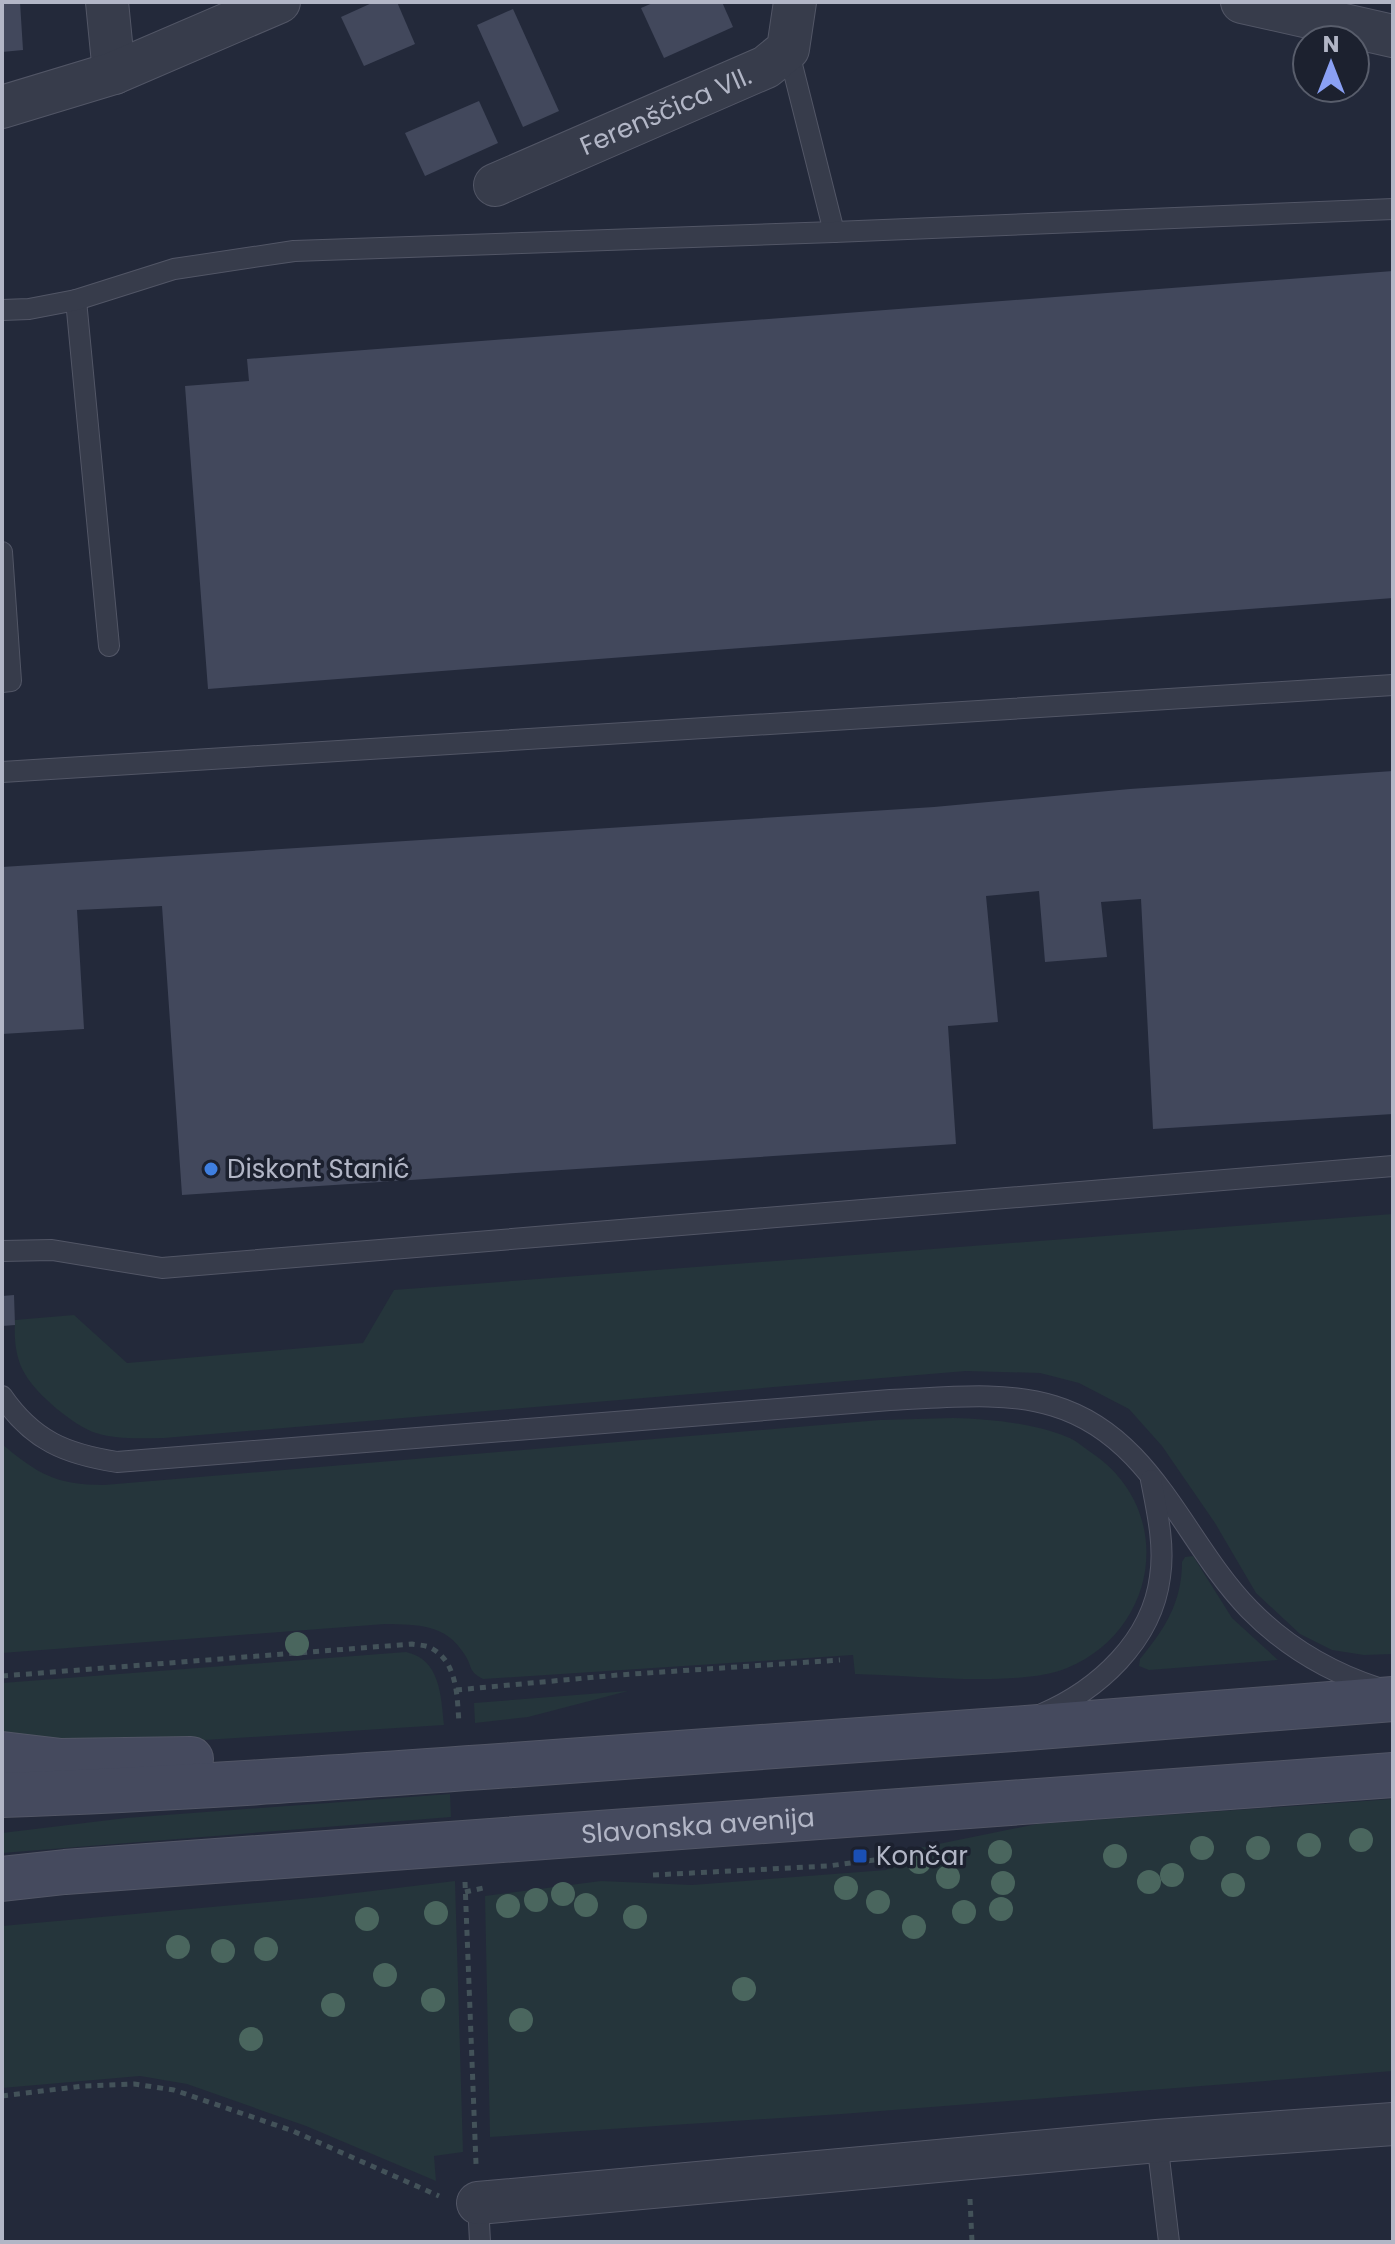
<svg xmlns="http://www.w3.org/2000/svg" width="1395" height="2244" viewBox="0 0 1395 2244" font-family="Poppins,sans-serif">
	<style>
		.green { fill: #25353b }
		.building { fill: #42485c }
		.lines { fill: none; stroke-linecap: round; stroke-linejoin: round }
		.lane-casing { stroke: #525666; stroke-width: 22 }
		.street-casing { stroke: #525666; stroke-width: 44 }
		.secondary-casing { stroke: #525666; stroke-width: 46 }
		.path { stroke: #435259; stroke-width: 5; stroke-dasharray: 6 6; stroke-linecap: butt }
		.lane { stroke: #373c4b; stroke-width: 20 }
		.street { stroke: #373c4b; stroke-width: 42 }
		.secondary { stroke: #454a5e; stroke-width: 44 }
		.tree { fill: #4a665e }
		.shop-dot { fill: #3f7fe0; stroke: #1c212f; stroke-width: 3 }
		.transit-dot { fill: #1a4fb4; stroke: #1c212f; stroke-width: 3 }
		.labels { text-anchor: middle; stroke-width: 7; stroke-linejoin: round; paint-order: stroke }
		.street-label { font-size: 26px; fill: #b2b6c6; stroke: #1c212f }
		.poi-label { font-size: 26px; fill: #b2b6c6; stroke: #1c212f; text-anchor: start }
	</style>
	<rect width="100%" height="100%" fill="#23293a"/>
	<g class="green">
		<path d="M 1393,1214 L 1393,1654 L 1364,1655 L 1332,1650 L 1300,1634 L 1256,1593 L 1215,1523 L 1162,1446 L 1129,1409 L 1079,1383 L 1040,1373 L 966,1371 L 164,1438 C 141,1438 118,1440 96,1433 C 74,1426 36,1394 25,1374 C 15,1358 14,1337 15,1320 L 74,1315 L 127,1363 L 363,1343 L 394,1290 Z"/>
		<path d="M 953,1418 C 990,1419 1033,1423 1067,1437 C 1076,1440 1084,1448 1092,1453 C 1176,1510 1159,1630 1067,1668 C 1019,1688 911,1675 855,1674 L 853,1655 L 483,1679 C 468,1671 473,1668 465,1655 C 445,1623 418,1625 385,1624 L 2,1653 L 2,1444 C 38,1474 56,1485 104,1485 L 880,1420 Z"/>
		<path d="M 1193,1556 L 1232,1618 L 1278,1660 L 1149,1670 L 1139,1666 L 1140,1659 C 1165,1629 1182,1602 1182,1562 L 1185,1557 Z"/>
		<path d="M 406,1652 C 440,1659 441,1695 444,1725 L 93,1747 L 2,1736 L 2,1683 Z"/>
		<path d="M 628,1691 L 528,1717 L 475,1723 L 474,1703 Z"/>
		<path d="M 450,1794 L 451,1817 L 2,1853 L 2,1833 L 126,1818 Z"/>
		<path d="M 1393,1799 L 1393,2071 L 842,2114 L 490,2137 L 485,1896 L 601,1881 L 692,1885 L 886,1870 L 909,1850 L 1037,1824 Z"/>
		<path d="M 455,1881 L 463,2152 L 434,2156 L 436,2181 L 306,2126 L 187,2084 L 140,2076 L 2,2088 L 2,1926 L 322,1897 Z"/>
	</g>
	<g class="building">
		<path d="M 2,2 L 20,2 L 23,50 L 2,52 Z"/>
		<path d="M 374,2 L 397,2 L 415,44 L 364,66 L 341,17 Z"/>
		<path d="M 655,2 L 722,2 L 733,27 L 664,58 L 641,8 Z"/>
		<path d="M 513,9 L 559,111 L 523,127 L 477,25 Z"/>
		<path d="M 479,101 L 498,143 L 425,176 L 405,133 Z"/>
		<path d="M 1393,271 L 1393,598 L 208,689 L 185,386 L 249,381 L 247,359 Z"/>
		<path d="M 1393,771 L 1393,1114 L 1153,1129 L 1141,899 L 1101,902 L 1107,957 L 1045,962 L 1039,891 L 986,896 L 998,1022 L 948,1026 L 956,1144 L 182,1195 L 162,906 L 77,910 L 84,1029 L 2,1034 L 2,867 L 934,807 L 1130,789 Z"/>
		<path d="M 14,1295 L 15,1325 L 2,1326 L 2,1296 Z"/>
	</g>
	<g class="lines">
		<defs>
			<g id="lane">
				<path d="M 788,49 L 834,232"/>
				<path d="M 76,300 L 109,646"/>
				<path d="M 2,310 L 29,309 L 76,300 L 174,269 L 294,251 L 834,232 L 1393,209"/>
				<path d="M 2,552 L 11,681 L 2,682"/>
				<path d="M 2,772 L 1393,685"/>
				<path d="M 2,1251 L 52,1250 L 162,1268 L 1393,1166"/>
				<path d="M 2,1396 C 33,1441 66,1454 117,1462 L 890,1400 C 943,1398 1002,1390 1054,1406 C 1153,1436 1183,1541 1249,1609 C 1285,1646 1329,1672 1378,1688"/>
				<path d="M 1042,1714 C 1098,1690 1152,1641 1160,1577 C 1165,1545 1157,1511 1151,1480"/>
				<path d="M 1157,2141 L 1169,2242"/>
				<path d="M 478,2203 L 480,2242"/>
			</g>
			<g id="street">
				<path d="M 107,2 L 114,73"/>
				<path d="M 1242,2 L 1393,36"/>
				<path d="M 2,107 L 114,73 L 279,2"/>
				<path id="s1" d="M 495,185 L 766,67 L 788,49 L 795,2"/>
				<path d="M 478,2203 L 1157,2141 L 1393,2124"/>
			</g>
			<g id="secondary">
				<path d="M 2,1754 L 61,1761 L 191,1759"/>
				<path d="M 2,1795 C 172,1789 342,1777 513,1765 C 806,1745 1100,1723 1393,1699"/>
				<path id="s2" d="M 2,1879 L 65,1872 L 1393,1775"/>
			</g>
		</defs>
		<use href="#lane" class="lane-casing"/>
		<use href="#street" class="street-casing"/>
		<use href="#secondary" class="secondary-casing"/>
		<g class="path">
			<path d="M 2,1676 L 412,1644 C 417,1645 426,1645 431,1648 C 458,1662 457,1698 459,1723"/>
			<path d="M 456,1690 L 618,1675 L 840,1660"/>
			<path d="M 653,1875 L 828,1866 L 890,1858"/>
			<path d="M 465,1882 L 476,2164"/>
			<path d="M 465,1892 L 488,1887"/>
			<path d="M 2,2096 L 83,2086 L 134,2084 L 174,2090 L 293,2131 L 439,2196"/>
			<path d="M 970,2199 L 972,2242"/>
		</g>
		<use href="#lane" class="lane"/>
		<use href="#street" class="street"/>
		<use href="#secondary" class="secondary"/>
	</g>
	<g class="tree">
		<circle cx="297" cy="1644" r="12"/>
		<circle cx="1361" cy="1840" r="12"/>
		<circle cx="1309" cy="1845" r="12"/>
		<circle cx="1202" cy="1848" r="12"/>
		<circle cx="1258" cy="1848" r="12"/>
		<circle cx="1000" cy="1852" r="12"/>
		<circle cx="1115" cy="1856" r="12"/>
		<circle cx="919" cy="1862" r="12"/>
		<circle cx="1172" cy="1875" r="12"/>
		<circle cx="948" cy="1877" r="12"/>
		<circle cx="1149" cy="1882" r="12"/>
		<circle cx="1003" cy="1883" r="12"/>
		<circle cx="1233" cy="1885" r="12"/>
		<circle cx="846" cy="1888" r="12"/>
		<circle cx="563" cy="1894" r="12"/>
		<circle cx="536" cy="1900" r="12"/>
		<circle cx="878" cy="1902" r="12"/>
		<circle cx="586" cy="1905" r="12"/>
		<circle cx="508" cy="1906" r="12"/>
		<circle cx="1001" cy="1909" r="12"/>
		<circle cx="964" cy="1912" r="12"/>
		<circle cx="436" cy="1913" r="12"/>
		<circle cx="635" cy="1917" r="12"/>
		<circle cx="367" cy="1919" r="12"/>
		<circle cx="914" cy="1927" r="12"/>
		<circle cx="178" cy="1947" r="12"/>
		<circle cx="266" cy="1949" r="12"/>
		<circle cx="223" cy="1951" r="12"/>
		<circle cx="385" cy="1975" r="12"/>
		<circle cx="744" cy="1989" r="12"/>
		<circle cx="433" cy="2000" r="12"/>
		<circle cx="333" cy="2005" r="12"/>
		<circle cx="521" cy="2020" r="12"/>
		<circle cx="251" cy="2039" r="12"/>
	</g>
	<circle class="shop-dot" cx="211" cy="1169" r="8"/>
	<rect class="transit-dot" x="852" y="1848" width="16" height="16" rx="4"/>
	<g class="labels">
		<g class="street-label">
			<text dy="9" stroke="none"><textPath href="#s1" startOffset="186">Ferenščica VII.</textPath></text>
			<text dy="9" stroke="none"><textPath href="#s2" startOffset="698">Slavonska avenija</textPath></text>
		</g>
		<g class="poi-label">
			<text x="227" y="1178">Diskont Stanić</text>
			<text x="876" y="1865">Končar</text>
		</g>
	</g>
	<rect width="1395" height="2244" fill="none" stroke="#b2b6c6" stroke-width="8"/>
	<g transform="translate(1331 64)"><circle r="38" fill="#1c212f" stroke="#585d6b" stroke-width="2"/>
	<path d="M0-6L14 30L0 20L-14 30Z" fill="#8aa0f4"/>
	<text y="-12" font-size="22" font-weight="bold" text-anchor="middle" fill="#b2b6c6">N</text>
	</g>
</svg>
